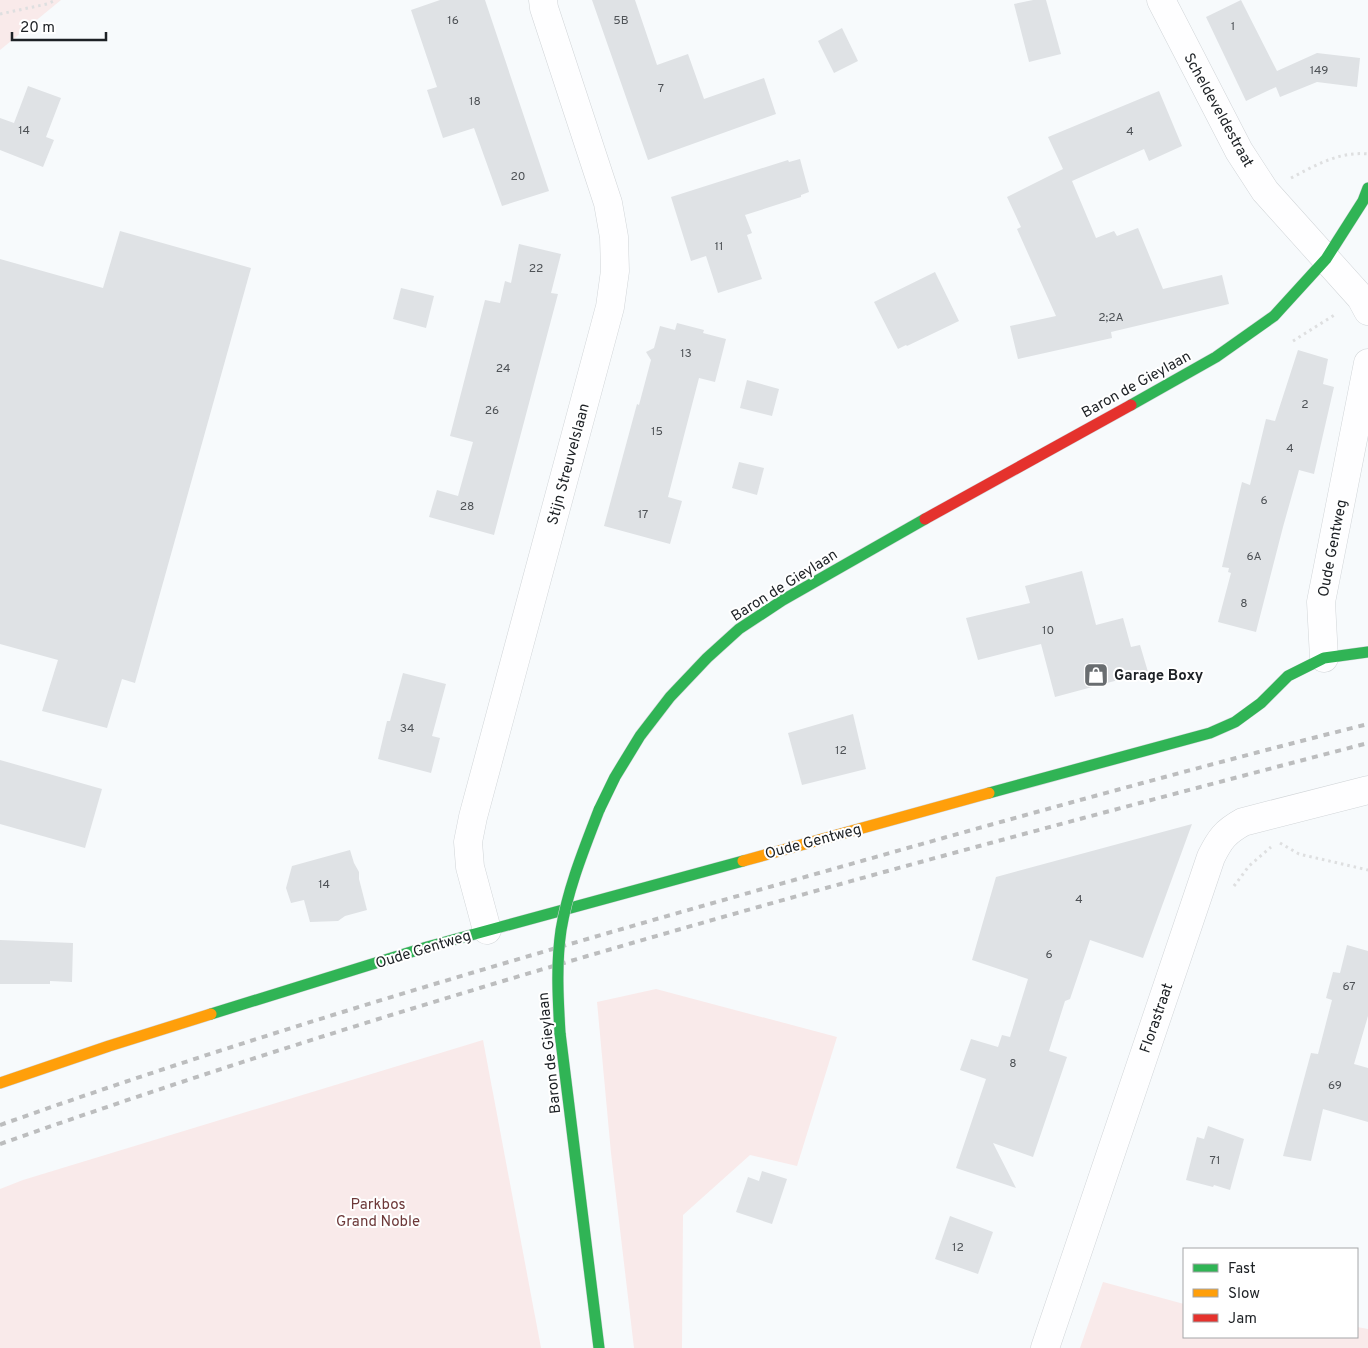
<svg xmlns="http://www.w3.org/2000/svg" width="1368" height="1348" viewBox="0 0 1368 1348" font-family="Overpass,sans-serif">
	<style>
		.green { fill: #f9eaea }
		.building { fill: #dfe2e5 }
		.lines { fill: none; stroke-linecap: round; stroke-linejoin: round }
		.street-casing { stroke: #d1d5d8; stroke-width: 29 }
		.fast-casing { stroke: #d1d5d8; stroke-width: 12 }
		.slow-casing { stroke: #d1d5d8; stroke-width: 12 }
		.jam-casing { stroke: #d1d5d8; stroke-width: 12 }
		.path { stroke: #dedfe0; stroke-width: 3; stroke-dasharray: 2.5 4; stroke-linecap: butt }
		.street { stroke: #fefeff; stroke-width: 28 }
		.fast { stroke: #30b455; stroke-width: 11 }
		.slow { stroke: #ff9f0a; stroke-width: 11 }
		.jam { stroke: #e5322d; stroke-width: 11 }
		.rail { stroke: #bcbdbe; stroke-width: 4; stroke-dasharray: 6 6; stroke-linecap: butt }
		.fast-bridge-casing { stroke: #d1d5d8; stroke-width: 12; stroke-linecap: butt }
		.fast-bridge { stroke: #30b455; stroke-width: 11 }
		.labels { text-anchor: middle; stroke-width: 4; stroke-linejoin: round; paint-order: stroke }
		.number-label { font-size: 12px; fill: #4e5256 }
		.street-label { font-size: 15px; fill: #1d2125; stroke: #fff }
		.poi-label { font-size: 15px; font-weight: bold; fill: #1d2125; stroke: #fff; text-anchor: start }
		.park-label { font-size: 15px; fill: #6d3939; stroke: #fff }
	</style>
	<rect width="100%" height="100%" fill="#f7fafc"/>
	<g class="green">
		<path d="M 0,0 L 61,0 L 0,50 Z"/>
		<path d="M 656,989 L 837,1037 L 797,1166 L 750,1155 L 683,1215 L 682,1348 L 634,1348 L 611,1153 L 597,1002 Z"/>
		<path d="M 483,1040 L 541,1348 L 0,1348 L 0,1189 L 23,1180 Z"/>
		<path d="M 1103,1282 L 1184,1304 L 1184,1337 L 1357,1337 L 1357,1327 L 1368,1329 L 1368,1348 L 1080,1348 Z"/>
	</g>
	<g class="building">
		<path d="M 440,0 L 485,0 L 549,191 L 502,206 L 474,128 L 443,138 L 427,90 L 437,87 L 411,10 Z"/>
		<path d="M 592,0 L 635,0 L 657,65 L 688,54 L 704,99 L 764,78 L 776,114 L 648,160 Z"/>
		<path d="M 1033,0 L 1046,0 L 1061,54 L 1029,62 L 1014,4 Z"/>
		<path d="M 1241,0 L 1277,71 L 1317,53 L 1360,58 L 1357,87 L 1317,82 L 1280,97 L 1276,87 L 1246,101 L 1206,17 Z"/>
		<path d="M 842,28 L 858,61 L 834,73 L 818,41 Z"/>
		<path d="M 28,86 L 61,98 L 46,137 L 54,140 L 43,167 L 0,150 L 0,118 L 14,123 Z"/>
		<path d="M 1159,91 L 1182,146 L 1149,161 L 1144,149 L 1072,181 L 1096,238 L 1114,231 L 1117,236 L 1138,228 L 1163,289 L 1222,275 L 1229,304 L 1111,332 L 1112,338 L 1018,359 L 1010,326 L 1056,316 L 1017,229 L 1021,227 L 1007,197 L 1063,169 L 1048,137 Z"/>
		<path d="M 800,159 L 809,192 L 801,195 L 801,197 L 745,215 L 752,233 L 747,235 L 762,279 L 718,293 L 706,256 L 691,261 L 671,197 L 788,160 L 789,162 Z"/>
		<path d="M 120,231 L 251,268 L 135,683 L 122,679 L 107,728 L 42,711 L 58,660 L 0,644 L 0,259 L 103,288 Z"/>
		<path d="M 519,244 L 561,254 L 551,293 L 558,294 L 494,535 L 429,517 L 437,490 L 458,496 L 473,442 L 450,436 L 485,300 L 500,303 L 505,281 L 511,283 Z"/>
		<path d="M 935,272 L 959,321 L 907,346 L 906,345 L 898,349 L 874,302 Z"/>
		<path d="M 401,288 L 434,296 L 426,328 L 393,319 Z"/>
		<path d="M 677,323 L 704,330 L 703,333 L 726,339 L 715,382 L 699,378 L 668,497 L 682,501 L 670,544 L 604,526 L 637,404 L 639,405 L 651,360 L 646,352 L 654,348 L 660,326 L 675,330 Z"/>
		<path d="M 1298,350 L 1328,359 L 1323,384 L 1334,387 L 1314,474 L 1299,470 L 1283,527 L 1256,632 L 1218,622 L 1231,573 L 1228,572 L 1229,568 L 1222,567 L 1242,482 L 1250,485 L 1266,419 L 1275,421 Z"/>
		<path d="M 747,380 L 779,389 L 772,416 L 740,408 Z"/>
		<path d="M 739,462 L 764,468 L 757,495 L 732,488 Z"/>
		<path d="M 1082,571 L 1096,625 L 1123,618 L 1131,647 L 1140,645 L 1148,672 L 1055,697 L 1041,644 L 978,660 L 966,618 L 1030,603 L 1025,586 Z"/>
		<path d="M 403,673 L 446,684 L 432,736 L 440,738 L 431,773 L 378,759 L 387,721 L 390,721 Z"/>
		<path d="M 853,714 L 866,769 L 802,785 L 788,733 Z"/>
		<path d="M 0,760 L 102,789 L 85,848 L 0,824 Z"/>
		<path d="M 1192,824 L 1143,958 L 1090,940 L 1070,999 L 1065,1001 L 1049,1051 L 1067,1057 L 1033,1157 L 993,1143 L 1016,1188 L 956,1168 L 986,1079 L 960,1070 L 971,1039 L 998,1047 L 1002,1035 L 1010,1037 L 1028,979 L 972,960 L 996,877 Z"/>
		<path d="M 350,850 L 354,863 L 359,872 L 359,879 L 367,910 L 345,916 L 338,921 L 310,922 L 304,900 L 291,903 L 286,888 L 292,866 Z"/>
		<path d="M 0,940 L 73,943 L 72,982 L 50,981 L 50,984 L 0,984 Z"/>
		<path d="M 1347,945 L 1368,951 L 1368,1016 L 1354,1064 L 1368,1068 L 1368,1122 L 1323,1109 L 1311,1161 L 1283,1156 L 1311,1053 L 1318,1054 L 1332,1000 L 1326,998 L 1333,972 L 1340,973 Z"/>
		<path d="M 1208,1126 L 1244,1139 L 1230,1190 L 1214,1185 L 1213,1187 L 1186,1180 L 1197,1137 L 1204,1139 Z"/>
		<path d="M 762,1171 L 787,1179 L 772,1224 L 736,1212 L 748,1177 L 759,1181 Z"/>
		<path d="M 950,1216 L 993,1232 L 978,1274 L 935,1259 Z"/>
	</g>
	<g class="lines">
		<defs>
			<g id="street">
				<path d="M 1161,0 L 1239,151 L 1265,191 L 1361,298 L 1368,311"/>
				<path d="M 1324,658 L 1321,602 L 1368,363"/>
				<path d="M 487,930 L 470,867 L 468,842 L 473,817 L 610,307 L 615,271 L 614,237 L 608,203 L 544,8 L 543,0"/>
				<path d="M 1045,1348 L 1211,857 C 1220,839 1225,832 1243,822 L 1368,790"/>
			</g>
			<g id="fast">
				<path d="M 1131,405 L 1216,357 L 1274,316 L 1326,259 L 1363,201 L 1368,188"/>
				<path d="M 989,793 L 1210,733 L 1235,722 L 1261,703 L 1288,676 L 1324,658 L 1368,652"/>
				<path d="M 599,810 L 615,777 L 640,736 L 670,697 L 707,658 L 739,629 L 783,600 L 925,519"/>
				<path d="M 211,1014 L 427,947 L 743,861"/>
				<path d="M 560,1033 L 599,1348"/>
			</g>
			<g id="slow">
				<path d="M 743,861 L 989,793"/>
				<path d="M 0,1083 L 109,1046 L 211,1014"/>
			</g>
			<path id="jam" d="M 925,519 L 1131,405"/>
		</defs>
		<use href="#street" class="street-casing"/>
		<use href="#fast" class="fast-casing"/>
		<use href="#slow" class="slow-casing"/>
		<use href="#jam" class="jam-casing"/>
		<g class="path">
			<path d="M 0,14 L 47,4 L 56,0"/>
			<path d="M 1291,178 C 1316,165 1340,151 1368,154"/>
			<path d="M 1293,341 L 1336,314"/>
			<path d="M 1280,843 L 1299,854 L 1368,870"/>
			<path d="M 1234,886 L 1249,866 L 1271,847"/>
		</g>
		<use href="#street" class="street"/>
		<use href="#fast" class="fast"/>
		<use href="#slow" class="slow"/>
		<use href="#jam" class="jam"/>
		<g class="rail">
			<path d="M 0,1125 C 254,1035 514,959 773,886 C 971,830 1169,774 1368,724"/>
			<path d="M 0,1144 C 448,986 909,863 1368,743"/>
		</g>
		<defs>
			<path id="fast-bridge" d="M 560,1033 C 558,999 556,964 561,930 C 568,888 584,849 599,810"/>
		</defs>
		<use href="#fast-bridge" class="fast-bridge-casing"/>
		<use href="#fast-bridge" class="fast-bridge"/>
	</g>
	<defs>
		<symbol id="shop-square" viewBox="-11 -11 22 22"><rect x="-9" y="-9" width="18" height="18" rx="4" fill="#696d70" stroke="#fff"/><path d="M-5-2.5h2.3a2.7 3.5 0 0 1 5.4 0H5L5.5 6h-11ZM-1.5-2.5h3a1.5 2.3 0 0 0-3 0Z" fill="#fff"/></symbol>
	</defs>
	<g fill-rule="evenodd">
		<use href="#shop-square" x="1082" y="661" width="28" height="28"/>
	</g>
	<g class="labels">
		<g class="number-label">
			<text x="453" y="24">16</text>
			<text x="621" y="24">5B</text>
			<text x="1233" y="30">1</text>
			<text x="1319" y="74">149</text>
			<text x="661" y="92">7</text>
			<text x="475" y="105">18</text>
			<text x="24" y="134">14</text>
			<text x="1130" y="135">4</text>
			<text x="518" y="180">20</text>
			<text x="719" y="250">11</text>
			<text x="536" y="272">22</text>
			<text x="1111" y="321">2;2A</text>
			<text x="686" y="357">13</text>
			<text x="503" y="372">24</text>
			<text x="1305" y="408">2</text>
			<text x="492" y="414">26</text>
			<text x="657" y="435">15</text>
			<text x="1290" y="452">4</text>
			<text x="1264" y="504">6</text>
			<text x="467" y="510">28</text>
			<text x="643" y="518">17</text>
			<text x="1254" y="560">6A</text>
			<text x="1244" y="607">8</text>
			<text x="1048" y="634">10</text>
			<text x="407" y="732">34</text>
			<text x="841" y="754">12</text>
			<text x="324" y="888">14</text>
			<text x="1079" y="903">4</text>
			<text x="1049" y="958">6</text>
			<text x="1349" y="990">67</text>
			<text x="1013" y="1067">8</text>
			<text x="1335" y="1089">69</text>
			<text x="1215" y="1164">71</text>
			<text x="958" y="1251">12</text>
		</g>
		<g class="street-label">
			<text transform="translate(1219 110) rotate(61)" y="5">Scheldeveldestraat</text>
			<text transform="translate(1136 384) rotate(-29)" y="5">Baron de Gieylaan</text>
			<text transform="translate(568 464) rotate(-75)" y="5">Stijn Streuvelslaan</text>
			<text transform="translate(1332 548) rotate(-79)" y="5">Oude Gentweg</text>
			<text transform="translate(784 585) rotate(-32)" y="5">Baron de Gieylaan</text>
			<text transform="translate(813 841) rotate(-15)" y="5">Oude Gentweg</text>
			<text transform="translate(423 949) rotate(-17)" y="5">Oude Gentweg</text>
			<text transform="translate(1156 1018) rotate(-71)" y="5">Florastraat</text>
			<text transform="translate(549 1053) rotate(-96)" y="5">Baron de Gieylaan</text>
		</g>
		<g class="poi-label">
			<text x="1114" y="680">Garage Boxy</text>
		</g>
		<g class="park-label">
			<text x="378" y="1209">Parkbos<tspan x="378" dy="17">Grand Noble</tspan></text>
		</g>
	</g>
	<rect x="1183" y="1248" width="175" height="90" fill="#ffffff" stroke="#a5a6a8"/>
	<rect x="1193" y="1264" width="25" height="8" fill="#30b455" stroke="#a5a6a8"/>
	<text x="1228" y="1273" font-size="15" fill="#1d2125">Fast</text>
	<rect x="1193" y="1289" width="25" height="8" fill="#ff9f0a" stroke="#a5a6a8"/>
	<text x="1228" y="1298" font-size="15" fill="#1d2125">Slow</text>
	<rect x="1193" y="1314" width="25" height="8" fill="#e5322d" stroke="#a5a6a8"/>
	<text x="1228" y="1323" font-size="15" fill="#1d2125">Jam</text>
	<path d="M12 32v8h94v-8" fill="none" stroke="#1d2125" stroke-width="2.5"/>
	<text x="20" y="32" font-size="15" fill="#1d2125" stroke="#ffffff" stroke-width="4" paint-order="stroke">20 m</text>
</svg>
